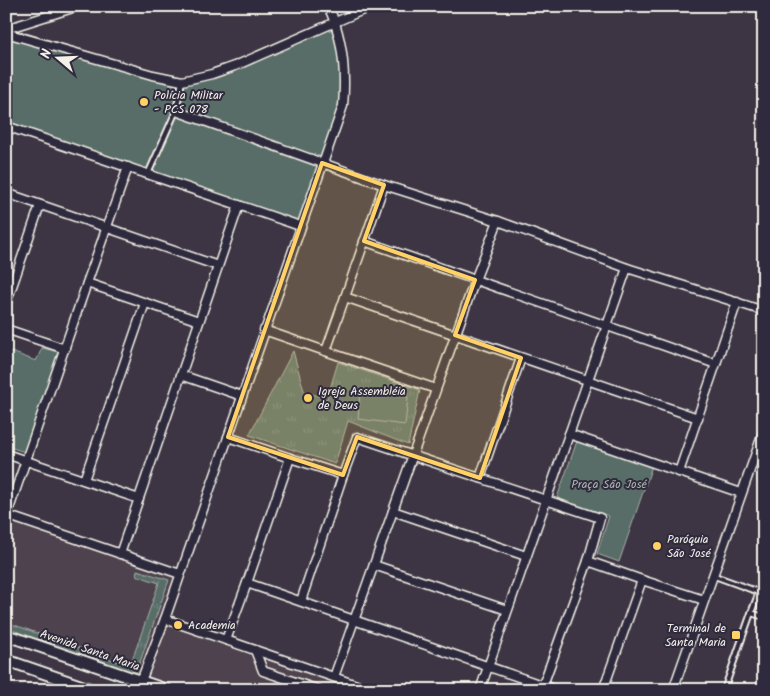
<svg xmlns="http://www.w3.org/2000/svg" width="770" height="696" viewBox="0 0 770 696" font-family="Kalam,sans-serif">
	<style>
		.built { fill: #4e424d }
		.grass { fill: url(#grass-tufts); stroke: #a6afa8 }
		.green { fill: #586d67; stroke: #a6afa8 }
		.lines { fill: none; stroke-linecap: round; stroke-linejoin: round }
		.service-casing { stroke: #f4f1e8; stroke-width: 8 }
		.minor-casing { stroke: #f4f1e8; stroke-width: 11 }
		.secondary-casing { stroke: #f4f1e8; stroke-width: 14 }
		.service { stroke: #2f2a3d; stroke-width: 4 }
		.minor { stroke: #2f2a3d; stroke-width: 8 }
		.secondary { stroke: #2f2a3d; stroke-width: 10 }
		.marked { fill: #ffd166; fill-opacity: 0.2; stroke: #ffd166; stroke-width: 4; stroke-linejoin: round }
		.poi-dot { fill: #ffd166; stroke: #2f2a3d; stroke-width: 2 }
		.labels { text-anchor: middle; stroke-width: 4; stroke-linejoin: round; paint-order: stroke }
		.poi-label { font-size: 12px; fill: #f4f1e8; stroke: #2f2a3d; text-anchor: start }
		.park-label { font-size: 12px; fill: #aeb6ae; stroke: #2f2a3d }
		.street-label { font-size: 12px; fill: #f4f1e8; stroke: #2f2a3d }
	</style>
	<defs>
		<pattern id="grass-tufts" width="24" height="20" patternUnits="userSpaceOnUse" patternTransform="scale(1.25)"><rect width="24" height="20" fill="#586d67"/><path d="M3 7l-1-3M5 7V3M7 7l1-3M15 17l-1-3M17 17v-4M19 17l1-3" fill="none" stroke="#71827d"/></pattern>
	</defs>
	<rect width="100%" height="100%" fill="#3d3544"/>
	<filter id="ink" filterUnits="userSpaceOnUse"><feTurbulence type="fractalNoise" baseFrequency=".02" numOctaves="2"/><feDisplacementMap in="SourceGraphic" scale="10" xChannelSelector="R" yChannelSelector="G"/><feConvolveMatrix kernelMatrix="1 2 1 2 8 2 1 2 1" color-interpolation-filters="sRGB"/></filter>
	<g filter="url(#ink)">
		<path class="built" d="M 6,515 L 180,574 L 164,620 L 369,690 L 166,690 L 6,635 Z"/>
		<g class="grass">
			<path d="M 293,351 L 304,391 L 327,399 L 338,362 L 420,390 L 408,445 L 348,421 L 335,464 L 249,435 Z"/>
			<path d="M 137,570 L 169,580 L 135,676 L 6,631 L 6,622 L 130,666 L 159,583 L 136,575 Z"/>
		</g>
		<g class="green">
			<path d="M 336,22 L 343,79 L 341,107 L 300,226 L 6,126 L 6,27 L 183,80 Z"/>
			<path d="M 42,348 L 59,352 L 25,452 L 6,446 L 6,350 L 36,361 Z"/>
			<path d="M 360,391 L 408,397 L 405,425 L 358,419 Z"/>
			<path d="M 577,441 L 652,466 L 619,562 L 597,554 L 609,516 L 557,498 Z"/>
		</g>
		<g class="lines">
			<defs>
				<g id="service">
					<path d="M 148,174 L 176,111 L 182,81"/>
					<path d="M 712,575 L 764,594"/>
					<path d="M 751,613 L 759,592"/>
					<path d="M 724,690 L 751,613 L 764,617"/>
				</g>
				<g id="minor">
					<path d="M 6,29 L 79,6"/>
					<path d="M 6,33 L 153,75 L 182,81 L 212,74 L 235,66 L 372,6"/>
					<path d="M 176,111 L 384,185 L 498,221 L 627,268 L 764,311"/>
					<path d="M 6,126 L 300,226"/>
					<path d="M 128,167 L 87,283 L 199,321"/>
					<path d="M 384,185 L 345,297 L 698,418"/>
					<path d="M 6,193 L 218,266"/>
					<path d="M 364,241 L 716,364"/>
					<path d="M 6,304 L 40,205"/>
					<path d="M 6,329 L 65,349"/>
					<path d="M 264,330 L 436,389"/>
					<path d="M 326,351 L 345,297"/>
					<path d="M 181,375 L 242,396"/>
					<path d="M 569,434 L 741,493"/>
					<path d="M 228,437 L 290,458 L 247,583"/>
					<path d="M 6,454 L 139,499"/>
					<path d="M 290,458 L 343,475 L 357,437 L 600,518 L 588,561"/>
					<path d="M 679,472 L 737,302"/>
					<path d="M 480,478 L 521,358"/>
					<path d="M 84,480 L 145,303"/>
					<path d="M 393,511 L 526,556"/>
					<path d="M 6,515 L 180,574"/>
					<path d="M 7,515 L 87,283"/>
					<path d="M 120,554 L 239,205"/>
					<path d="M 374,565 L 507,610"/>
					<path d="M 301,601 L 343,475"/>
					<path d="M 165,619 L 371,690"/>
					<path d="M 226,640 L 247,583 L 556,690"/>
					<path d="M 255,650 L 263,671 L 319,690"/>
					<path d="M 334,677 L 475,280 L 498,221"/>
					<path d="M 141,681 L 165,619 L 343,106 C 346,72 343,37 328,6"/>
					<path d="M 543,685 L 588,561 L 642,580"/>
					<path d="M 480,690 L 627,268"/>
					<path d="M 603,690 L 642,580 L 704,600"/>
					<path d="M 673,690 L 764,430"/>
				</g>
				<g id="secondary">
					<path d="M 6,635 L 167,690"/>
					<path d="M 6,660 L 93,690"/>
				</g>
			</defs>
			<use href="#service" class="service-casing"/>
			<use href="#minor" class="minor-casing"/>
			<use href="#secondary" class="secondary-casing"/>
			<use href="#service" class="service"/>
			<use href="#minor" class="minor"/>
			<use href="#secondary" class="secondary"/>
		</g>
	</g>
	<path class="marked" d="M 322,163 L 384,185 L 364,241 L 475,280 L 455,335 L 521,358 L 480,478 L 357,437 L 343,475 L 228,437 Z"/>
	<g class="poi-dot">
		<circle cx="144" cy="102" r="5"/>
		<circle cx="308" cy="398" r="5"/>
		<circle cx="657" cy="546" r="5"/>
		<circle cx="178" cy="625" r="5"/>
		<rect x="731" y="630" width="10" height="10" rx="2.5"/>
	</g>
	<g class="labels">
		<g class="poi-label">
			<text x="154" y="99">Polícia Militar<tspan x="154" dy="14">- PCS 078</tspan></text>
			<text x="318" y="395">Igreja Assembléia<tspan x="318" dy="14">de Deus</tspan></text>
			<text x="667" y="543">Paróquia<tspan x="667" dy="14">São José</tspan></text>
			<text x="188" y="629">Academia</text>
			<text x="726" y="632" text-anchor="end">Terminal de<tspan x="726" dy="14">Santa Maria</tspan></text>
		</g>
		<g class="park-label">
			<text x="609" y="488">Praça São José</text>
		</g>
		<g class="street-label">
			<text transform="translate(90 650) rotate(19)" y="4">Avenida Santa Maria</text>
		</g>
	</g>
	<rect width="770" height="696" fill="none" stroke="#2f2a3d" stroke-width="25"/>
	<rect x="12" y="12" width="745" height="671" fill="none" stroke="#f4f1e8" stroke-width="2" filter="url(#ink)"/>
	<g transform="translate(58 58) rotate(289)" stroke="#2f2a3d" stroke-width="4" paint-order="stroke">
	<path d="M0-4L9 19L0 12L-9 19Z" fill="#f4f1e8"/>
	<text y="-8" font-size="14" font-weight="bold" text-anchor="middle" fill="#f4f1e8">N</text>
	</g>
</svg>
